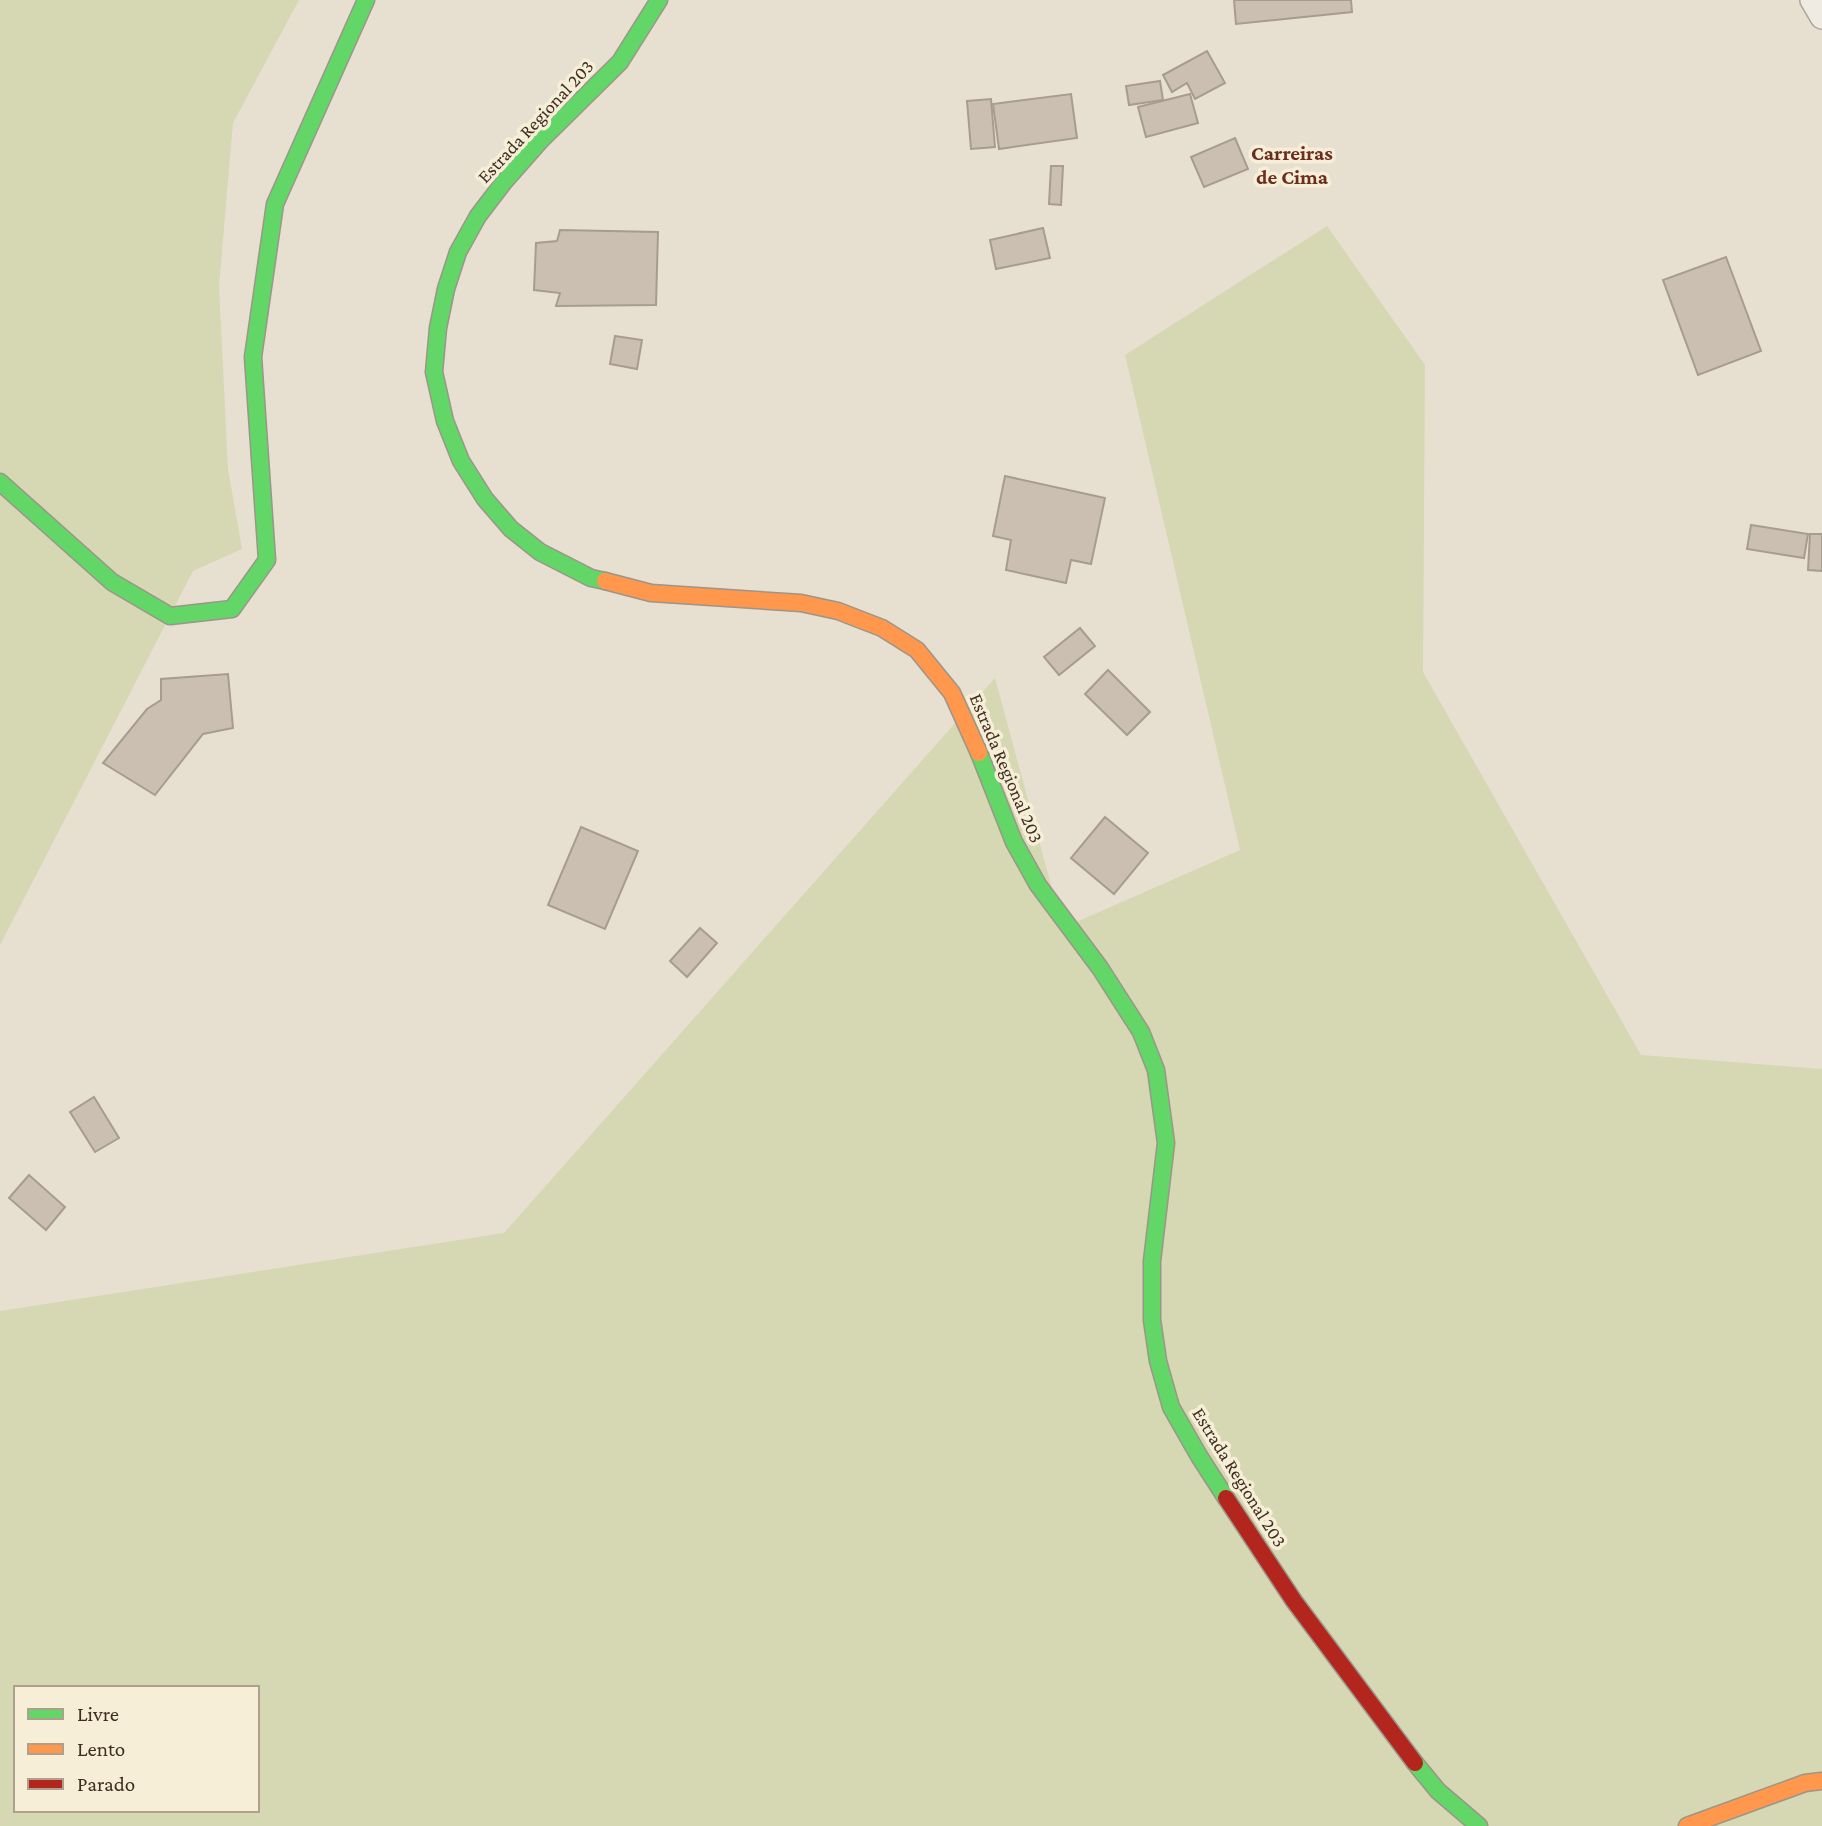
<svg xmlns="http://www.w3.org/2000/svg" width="1822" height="1826" viewBox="0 0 1822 1826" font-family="'Crimson Pro',serif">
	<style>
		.green { fill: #d6d7b3; fill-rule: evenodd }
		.building { fill: #cbbfb2; stroke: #a89c90; stroke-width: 2 }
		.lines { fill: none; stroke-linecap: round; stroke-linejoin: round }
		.lane-casing { stroke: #ada599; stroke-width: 26 }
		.fast-casing { stroke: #9c958a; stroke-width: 19 }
		.slow-casing { stroke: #9c958a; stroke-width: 19 }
		.jam-casing { stroke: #9c958a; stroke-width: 19 }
		.lane { stroke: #efebe3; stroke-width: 23 }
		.fast { stroke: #63d668; stroke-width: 16 }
		.slow { stroke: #ff974d; stroke-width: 16 }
		.jam { stroke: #b3261e; stroke-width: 16 }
		.labels { text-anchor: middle; stroke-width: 7; stroke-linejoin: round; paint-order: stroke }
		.street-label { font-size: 19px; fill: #3d2e20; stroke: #f7eed8 }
		.neighbourhood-label { font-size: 21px; font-weight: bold; fill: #6b2e1e; stroke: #f7eed8 }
	</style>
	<rect width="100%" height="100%" fill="#e7e0d1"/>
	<g class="green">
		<path d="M 0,0 L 299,0 L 233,123 L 219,286 L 228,469 L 242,549 L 193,571 L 0,945 Z"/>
		<path d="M 1327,226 L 1425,365 L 1423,672 L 1641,1055 L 1822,1069 L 1822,1826 L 0,1826 L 0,1311 L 504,1233 L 995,678 L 1050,881 L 1065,927 L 1240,850 L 1125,355 ZM 16,1688 L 257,1688 L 257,1810 L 16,1810 Z"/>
	</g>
	<g class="building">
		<path d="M 1234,0 L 1351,0 L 1352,12 L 1236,24 Z"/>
		<path d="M 1207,51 L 1225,83 L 1195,99 L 1187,83 L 1172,92 L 1163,75 Z"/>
		<path d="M 1160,81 L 1163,100 L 1129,105 L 1126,86 Z"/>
		<path d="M 1071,94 L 1077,138 L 999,149 L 993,104 Z"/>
		<path d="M 1190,94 L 1198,123 L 1146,137 L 1138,107 Z"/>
		<path d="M 991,99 L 995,147 L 971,149 L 967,101 Z"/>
		<path d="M 1235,138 L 1248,169 L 1204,187 L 1191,157 Z"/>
		<path d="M 1051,166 L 1063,166 L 1061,205 L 1049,204 Z"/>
		<path d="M 1043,228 L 1050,258 L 996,269 L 990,240 Z"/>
		<path d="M 560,230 L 658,232 L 656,305 L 556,306 L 560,293 L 534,290 L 536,243 L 557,241 Z"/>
		<path d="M 1726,257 L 1761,351 L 1698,375 L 1663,280 Z"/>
		<path d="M 615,336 L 642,340 L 637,369 L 610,364 Z"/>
		<path d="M 1005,476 L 1105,498 L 1091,564 L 1071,560 L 1066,583 L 1006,570 L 1011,540 L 993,536 Z"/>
		<path d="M 1751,525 L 1808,534 L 1804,558 L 1747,549 Z"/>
		<path d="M 1810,534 L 1822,534 L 1822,571 L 1808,570 Z"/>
		<path d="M 1080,628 L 1095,646 L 1059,675 L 1044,657 Z"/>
		<path d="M 1108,670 L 1150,712 L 1127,735 L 1085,694 Z"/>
		<path d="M 228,674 L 233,728 L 203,734 L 155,795 L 103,763 L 147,709 L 161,700 L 161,679 Z"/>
		<path d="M 1105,817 L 1148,853 L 1114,894 L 1071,858 Z"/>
		<path d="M 581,827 L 638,851 L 605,929 L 548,905 Z"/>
		<path d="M 700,928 L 717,943 L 687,977 L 670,961 Z"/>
		<path d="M 94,1097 L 119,1138 L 95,1152 L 70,1112 Z"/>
		<path d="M 29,1175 L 65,1207 L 46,1230 L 9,1198 Z"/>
	</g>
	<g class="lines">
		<defs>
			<path id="lane" d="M 1812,0 L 1822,17"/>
			<g id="fast">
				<path d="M 0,482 L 112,582 L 170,616 L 232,609 L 267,560 L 253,357 L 275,204 L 366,0"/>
				<path d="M 605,581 L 591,578 L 540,552 L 511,529 L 485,499 L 461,461 L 445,421 L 434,372 L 438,328 L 446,289 L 458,252 L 478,216 L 504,182 L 541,140 L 620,62 L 659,0"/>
				<path d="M 979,753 L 1014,842 L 1038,885 L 1100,968 L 1141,1032 L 1156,1070 L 1166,1143 L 1152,1261 L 1152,1320 L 1158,1361 L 1171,1407 L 1199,1456 L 1226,1498"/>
				<path d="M 1415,1763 L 1438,1791 L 1479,1826"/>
			</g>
			<g id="slow">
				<path d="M 605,581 L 651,593 L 801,603 L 838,611 L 882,628 L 917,650 L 952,693 L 979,753"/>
				<path d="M 1687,1826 L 1805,1783 L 1822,1781"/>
			</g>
			<path id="jam" d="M 1226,1498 L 1294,1601 L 1415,1763"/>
		</defs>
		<use href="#lane" class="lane-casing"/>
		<use href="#fast" class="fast-casing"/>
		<use href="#slow" class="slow-casing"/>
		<use href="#jam" class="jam-casing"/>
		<use href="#lane" class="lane"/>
		<use href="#fast" class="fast"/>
		<use href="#slow" class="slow"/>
		<use href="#jam" class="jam"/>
	</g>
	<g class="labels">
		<g class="street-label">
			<text transform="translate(535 121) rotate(-47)" y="7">Estrada Regional 203</text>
			<text transform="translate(1007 768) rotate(67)" y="7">Estrada Regional 203</text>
			<text transform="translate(1240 1477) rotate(58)" y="7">Estrada Regional 203</text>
		</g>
		<g class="neighbourhood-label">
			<text x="1292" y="160">Carreiras<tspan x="1292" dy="24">de Cima</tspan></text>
		</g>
	</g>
	<rect x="14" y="1686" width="245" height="126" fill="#f7eed8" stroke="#ada18e" stroke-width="2"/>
	<rect x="28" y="1709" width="35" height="10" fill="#63d668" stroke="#ada18e" stroke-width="2"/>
	<text x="77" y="1721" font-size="21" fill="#3d2e20">Livre</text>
	<rect x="28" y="1744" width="35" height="10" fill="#ff974d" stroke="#ada18e" stroke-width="2"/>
	<text x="77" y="1756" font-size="21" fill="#3d2e20">Lento</text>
	<rect x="28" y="1779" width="35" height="10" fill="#b3261e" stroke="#ada18e" stroke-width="2"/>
	<text x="77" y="1791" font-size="21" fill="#3d2e20">Parado</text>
</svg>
